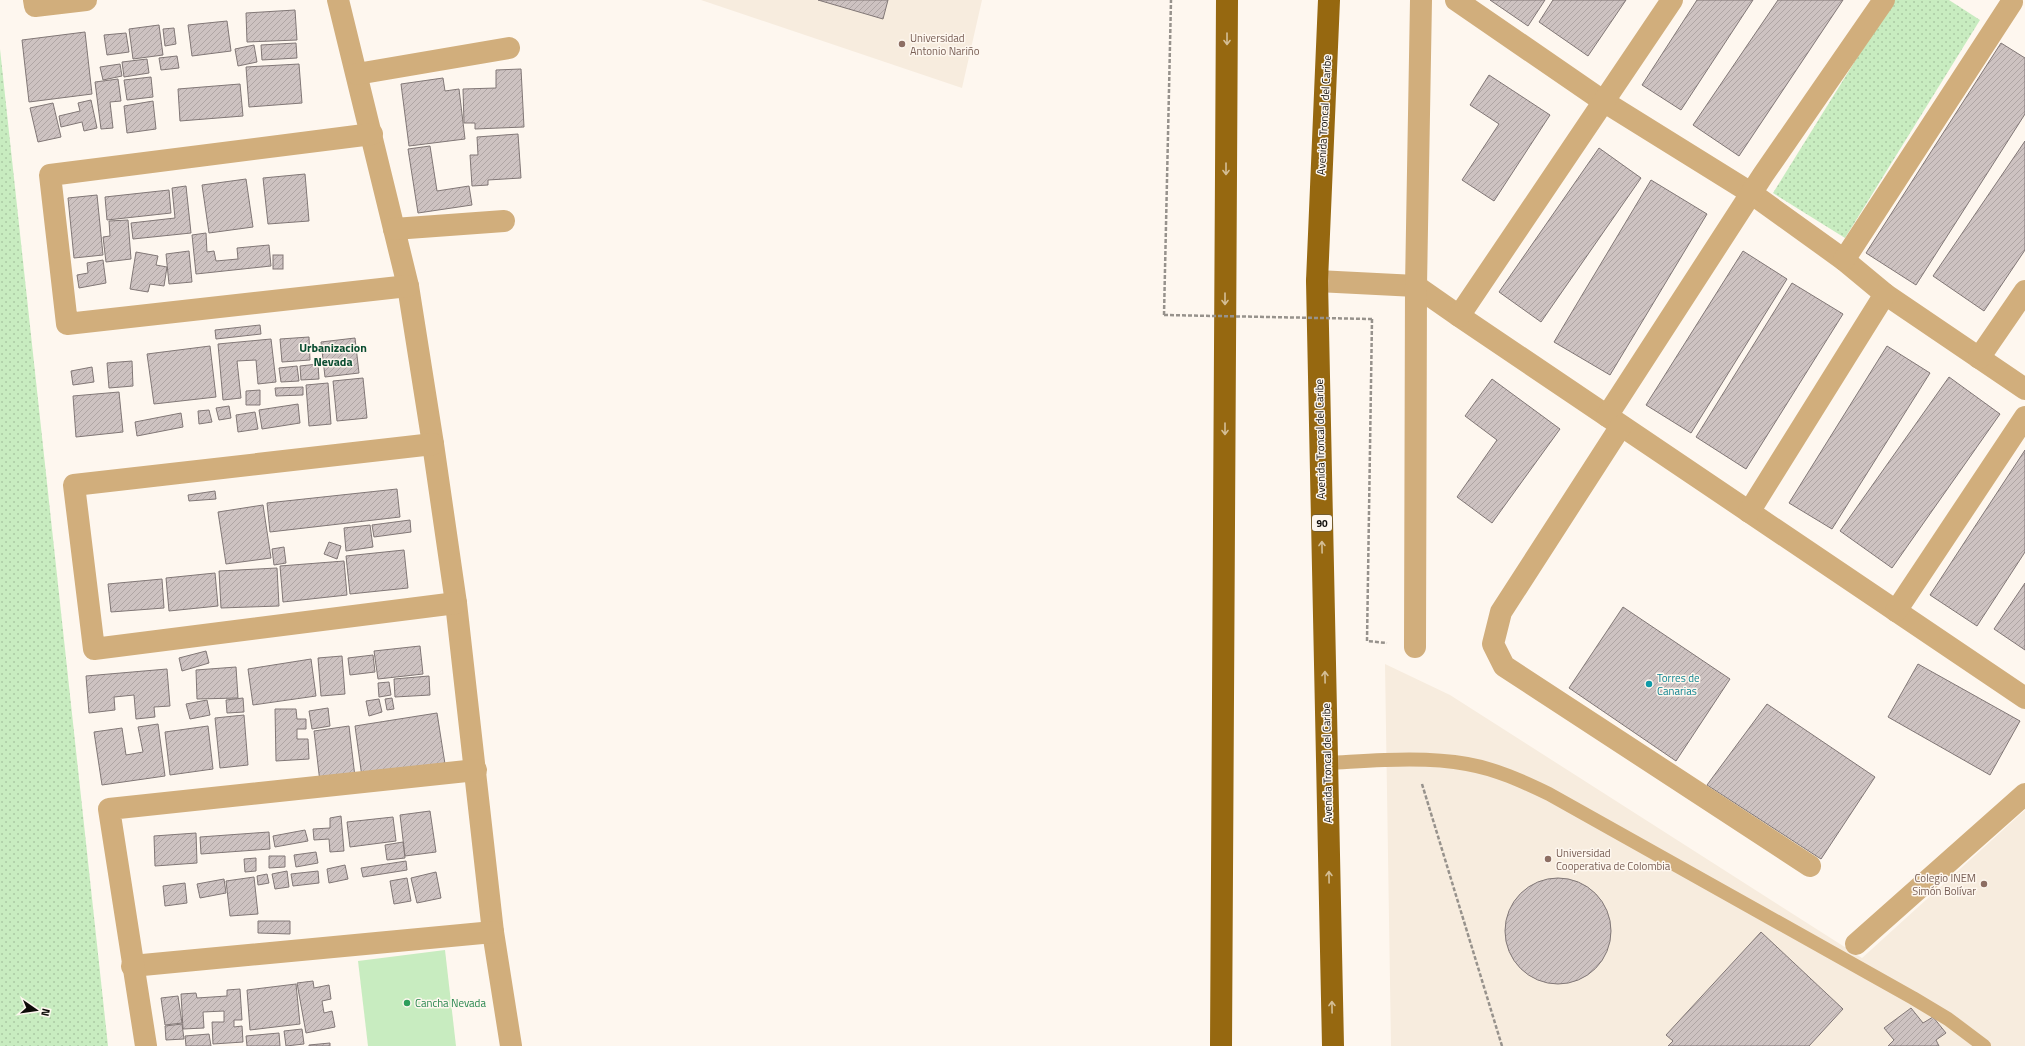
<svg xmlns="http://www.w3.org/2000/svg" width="2025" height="1046" viewBox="0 0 2025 1046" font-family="'Titillium Web',sans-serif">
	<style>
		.built { fill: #f7ecde }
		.grass { fill: url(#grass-dots) }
		.garden { fill: #c8ecc0 }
		.building { fill: url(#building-hatch); stroke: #817776 }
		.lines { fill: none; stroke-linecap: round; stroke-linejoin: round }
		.path { stroke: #97928c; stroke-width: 2.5; stroke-dasharray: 4 2; stroke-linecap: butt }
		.service { stroke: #d1ae7c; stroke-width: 14 }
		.minor { stroke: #d1ae7c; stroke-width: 22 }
		.trunk { stroke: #966810; stroke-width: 22 }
		.path-bridge { stroke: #97928c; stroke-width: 2.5; stroke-dasharray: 4 2; stroke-linecap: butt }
		.oneway { stroke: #d4be96 }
		.education-dot { fill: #8d6e63; stroke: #fef7ef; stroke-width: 1.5 }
		.culture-dot { fill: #0f9aa8; stroke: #fef7ef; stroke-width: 1.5 }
		.leisure-dot { fill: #2e9e5b; stroke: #fef7ef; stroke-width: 1.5 }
		.labels { text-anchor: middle; stroke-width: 3; stroke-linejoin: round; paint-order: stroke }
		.shield { fill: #fef7ef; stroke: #55524d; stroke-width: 1 }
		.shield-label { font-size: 10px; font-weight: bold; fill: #0d0b08 }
		.education-label { font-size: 11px; fill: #785e54; stroke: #fef7ef; text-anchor: start }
		.street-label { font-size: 11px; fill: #0d0b08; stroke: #fef7ef }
		.culture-label { font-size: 11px; fill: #0d838f; stroke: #fef7ef; text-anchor: start }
		.leisure-label { font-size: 11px; fill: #27864d; stroke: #fef7ef; text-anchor: start }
		.neighbourhood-label { font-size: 12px; font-weight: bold; fill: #094c30; stroke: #fef7ef }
	</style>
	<defs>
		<pattern id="grass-dots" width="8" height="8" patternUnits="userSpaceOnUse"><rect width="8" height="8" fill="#c8ecc0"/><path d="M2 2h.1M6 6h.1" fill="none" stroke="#abc9a4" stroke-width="1.8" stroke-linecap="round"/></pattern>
		<pattern id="building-hatch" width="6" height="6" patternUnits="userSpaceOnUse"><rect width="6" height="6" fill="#cdc2c1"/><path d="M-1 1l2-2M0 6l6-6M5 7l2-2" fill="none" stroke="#afa5a4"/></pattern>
	</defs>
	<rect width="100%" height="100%" fill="#fef7ef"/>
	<g class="built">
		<path d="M 701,0 L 982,0 L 962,88 Z"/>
		<path d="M 1385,664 L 1450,695 L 1862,958 L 2025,810 L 2025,1046 L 1391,1046 Z"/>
	</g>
	<g class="grass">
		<path d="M 1893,0 L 1949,0 L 1980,20 L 1845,238 L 1773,193 Z"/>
		<path d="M 0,49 L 108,1046 L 0,1046 Z"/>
	</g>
	<path class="garden" d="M 445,950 L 456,1046 L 368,1046 L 358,961 Z"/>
	<g class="building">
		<path d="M 818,0 L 888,0 L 883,19 Z"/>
		<path d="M 1490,0 L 1545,0 L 1528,26 Z"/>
		<path d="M 1553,0 L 1626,0 L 1588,56 L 1539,22 Z"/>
		<path d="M 1697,0 L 1753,0 L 1681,110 L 1642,85 Z"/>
		<path d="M 1778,0 L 1843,0 L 1739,156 L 1693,125 Z"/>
		<path d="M 295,10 L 297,40 L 247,42 L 246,13 Z"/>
		<path d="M 227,21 L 231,51 L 192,56 L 188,25 Z"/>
		<path d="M 159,25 L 163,55 L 133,59 L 129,29 Z"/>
		<path d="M 174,28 L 176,44 L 165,46 L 163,29 Z"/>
		<path d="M 85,32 L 92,94 L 29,102 L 22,40 Z"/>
		<path d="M 126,33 L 129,52 L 107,55 L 104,35 Z"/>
		<path d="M 296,43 L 297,58 L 262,60 L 261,45 Z"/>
		<path d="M 2001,43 L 2025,58 L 2025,114 L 1916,285 L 1866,253 Z"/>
		<path d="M 254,45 L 257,62 L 238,66 L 235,49 Z"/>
		<path d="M 177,56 L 179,68 L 161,70 L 159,58 Z"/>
		<path d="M 147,59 L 149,73 L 124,77 L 122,62 Z"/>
		<path d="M 120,64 L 122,76 L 103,80 L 100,67 Z"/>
		<path d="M 299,64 L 302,103 L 249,107 L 246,67 Z"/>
		<path d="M 521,69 L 524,127 L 475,129 L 475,123 L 464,123 L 463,89 L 496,88 L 496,70 Z"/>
		<path d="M 1489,75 L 1550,115 L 1494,201 L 1462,180 L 1499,124 L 1470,105 Z"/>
		<path d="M 151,77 L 153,97 L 127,100 L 124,80 Z"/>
		<path d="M 443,78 L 445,91 L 459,89 L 465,139 L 409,146 L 401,84 Z"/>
		<path d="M 118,79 L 121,101 L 110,102 L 113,128 L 101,129 L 95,82 Z"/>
		<path d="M 240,84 L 243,116 L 180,121 L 178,89 Z"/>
		<path d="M 91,100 L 97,128 L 84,131 L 82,122 L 61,127 L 59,116 L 80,111 L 78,103 Z"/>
		<path d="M 153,101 L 156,129 L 127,133 L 124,106 Z"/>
		<path d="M 53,103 L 61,137 L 38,142 L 30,108 Z"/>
		<path d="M 518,134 L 521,178 L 488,180 L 488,185 L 472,186 L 470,155 L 478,155 L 477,137 Z"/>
		<path d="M 2025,141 L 2025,250 L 1984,311 L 1933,276 Z"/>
		<path d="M 430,146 L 437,191 L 469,186 L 472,205 L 418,213 L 408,149 Z"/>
		<path d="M 1599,148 L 1641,178 L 1541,322 L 1499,292 Z"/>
		<path d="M 305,174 L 309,221 L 268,224 L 263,178 Z"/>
		<path d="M 246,179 L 253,227 L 209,233 L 202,185 Z"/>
		<path d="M 1651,180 L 1707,214 L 1610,375 L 1554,342 Z"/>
		<path d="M 186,186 L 191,233 L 133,239 L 131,223 L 175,218 L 172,188 Z"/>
		<path d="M 169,190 L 171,213 L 107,220 L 105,197 Z"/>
		<path d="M 97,195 L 103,255 L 74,258 L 68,198 Z"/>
		<path d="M 128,220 L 131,259 L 106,262 L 103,237 L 110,236 L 109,221 Z"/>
		<path d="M 206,233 L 207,252 L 214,251 L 216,261 L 238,259 L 237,248 L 269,245 L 271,266 L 196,274 L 192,235 Z"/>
		<path d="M 189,251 L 192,282 L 169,284 L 166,254 Z"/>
		<path d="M 1743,251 L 1787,279 L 1691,433 L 1646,405 Z"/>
		<path d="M 136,252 L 158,256 L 156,265 L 167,267 L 164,286 L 150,284 L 148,292 L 130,289 Z"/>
		<rect x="273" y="255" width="10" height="14"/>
		<path d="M 103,260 L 106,283 L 79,288 L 77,275 L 88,273 L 87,263 Z"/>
		<path d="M 1792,283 L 1843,314 L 1746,469 L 1696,437 Z"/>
		<path d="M 260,325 L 261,334 L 216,339 L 215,330 Z"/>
		<path d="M 309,337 L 310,360 L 282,362 L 280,339 Z"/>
		<path d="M 355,338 L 359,373 L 325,377 L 321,342 Z"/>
		<path d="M 271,339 L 276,382 L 258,384 L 256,360 L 237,361 L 241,398 L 223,400 L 218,344 Z"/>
		<path d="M 210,346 L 216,397 L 154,404 L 147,354 Z"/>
		<path d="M 1887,346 L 1930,373 L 1832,529 L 1789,503 Z"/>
		<path d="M 132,361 L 133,386 L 109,388 L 107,363 Z"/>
		<path d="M 318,364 L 319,379 L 301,380 L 300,366 Z"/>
		<path d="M 297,366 L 299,381 L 281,382 L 279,368 Z"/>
		<path d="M 92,367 L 94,382 L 73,385 L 71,371 Z"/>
		<path d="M 1949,377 L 2000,414 L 1892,568 L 1840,531 Z"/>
		<path d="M 363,378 L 367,418 L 337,421 L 333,381 Z"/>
		<path d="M 1492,379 L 1560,429 L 1492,523 L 1457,497 L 1497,440 L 1465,416 Z"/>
		<path d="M 328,383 L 331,424 L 309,426 L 306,385 Z"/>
		<path d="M 303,387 L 303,395 L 276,396 L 275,388 Z"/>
		<path d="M 260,390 L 260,405 L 246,405 L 246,391 Z"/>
		<path d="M 119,392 L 123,432 L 76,437 L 73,396 Z"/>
		<path d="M 298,404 L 300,423 L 262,429 L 259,410 Z"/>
		<path d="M 229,406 L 231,418 L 219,420 L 216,408 Z"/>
		<path d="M 209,410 L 212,422 L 199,424 L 198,411 Z"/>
		<path d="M 255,412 L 258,429 L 238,432 L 236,415 Z"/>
		<path d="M 181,413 L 183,427 L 137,436 L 135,422 Z"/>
		<path d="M 2025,450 L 2025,552 L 1977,626 L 1930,595 Z"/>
		<path d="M 397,489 L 400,517 L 270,532 L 267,503 Z"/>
		<path d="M 215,491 L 216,499 L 189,501 L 188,495 Z"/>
		<path d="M 263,505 L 271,558 L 226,564 L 218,512 Z"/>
		<path d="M 410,520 L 411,532 L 374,537 L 372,525 Z"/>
		<path d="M 370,525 L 373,547 L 346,551 L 344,528 Z"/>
		<path d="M 329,542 L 341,546 L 337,559 L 324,554 Z"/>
		<path d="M 284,547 L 286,563 L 274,565 L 272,549 Z"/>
		<path d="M 404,550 L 408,588 L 350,594 L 346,556 Z"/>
		<path d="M 344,561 L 347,595 L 283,602 L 280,566 Z"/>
		<path d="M 277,568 L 279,606 L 221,608 L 219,571 Z"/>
		<path d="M 215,573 L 218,606 L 169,611 L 166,578 Z"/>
		<path d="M 162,579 L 164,608 L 111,612 L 108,584 Z"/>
		<path d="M 2025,583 L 2025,650 L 1994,629 Z"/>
		<path d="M 1623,607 L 1730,679 L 1676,761 L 1569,688 Z"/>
		<path d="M 420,646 L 423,674 L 378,679 L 374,651 Z"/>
		<path d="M 206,651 L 209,663 L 182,671 L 179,658 Z"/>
		<path d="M 373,655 L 375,672 L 350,675 L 348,658 Z"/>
		<path d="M 342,656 L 345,694 L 321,696 L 318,658 Z"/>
		<path d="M 311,659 L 316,696 L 253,705 L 248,669 Z"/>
		<path d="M 1918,664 L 2020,721 L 1990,775 L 1888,717 Z"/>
		<path d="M 236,667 L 238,698 L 197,699 L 196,670 Z"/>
		<path d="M 167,669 L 170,706 L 154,707 L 155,717 L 136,719 L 134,695 L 114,697 L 115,710 L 89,713 L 86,676 Z"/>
		<path d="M 429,676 L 430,695 L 395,697 L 394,679 Z"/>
		<path d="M 389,682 L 391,695 L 379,697 L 378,683 Z"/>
		<path d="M 243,698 L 244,712 L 227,713 L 226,700 Z"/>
		<path d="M 392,698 L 394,709 L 387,710 L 385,699 Z"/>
		<path d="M 379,699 L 382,712 L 369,716 L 366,701 Z"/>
		<path d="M 207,700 L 210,715 L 190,719 L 186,704 Z"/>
		<path d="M 1767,704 L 1875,777 L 1821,859 L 1707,785 Z"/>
		<path d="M 328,708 L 330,726 L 312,729 L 309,711 Z"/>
		<path d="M 275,709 L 296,709 L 297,719 L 306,719 L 306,729 L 297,729 L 297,739 L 308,739 L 309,759 L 276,761 Z"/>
		<path d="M 437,713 L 445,764 L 362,777 L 355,726 Z"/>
		<path d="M 244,715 L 248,765 L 220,768 L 215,718 Z"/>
		<path d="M 158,724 L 165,776 L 102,785 L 94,732 L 122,728 L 126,755 L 143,752 L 138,727 Z"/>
		<path d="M 208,726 L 213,769 L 170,775 L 165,732 Z"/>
		<path d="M 349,726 L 355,777 L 320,782 L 314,731 Z"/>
		<path d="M 430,811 L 436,852 L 405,856 L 400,815 Z"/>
		<path d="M 341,816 L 344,851 L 330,852 L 329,839 L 314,840 L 313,829 L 330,828 L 330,818 Z"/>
		<path d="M 393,817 L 396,841 L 350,847 L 347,822 Z"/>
		<path d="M 305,830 L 308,841 L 275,847 L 273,836 Z"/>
		<path d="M 269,832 L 270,849 L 201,854 L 200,837 Z"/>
		<path d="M 196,833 L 197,863 L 155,866 L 154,836 Z"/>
		<path d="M 403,842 L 405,858 L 387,860 L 385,845 Z"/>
		<path d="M 316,852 L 318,863 L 296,867 L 294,855 Z"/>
		<path d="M 269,856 L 285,856 L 285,867 L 269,868 Z"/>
		<path d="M 256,858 L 256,871 L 245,872 L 244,859 Z"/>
		<path d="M 406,861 L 407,870 L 363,877 L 361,868 Z"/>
		<path d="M 345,865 L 348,879 L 329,883 L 327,869 Z"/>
		<path d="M 287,871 L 289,887 L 275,889 L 272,874 Z"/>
		<path d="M 318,871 L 319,883 L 293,886 L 291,874 Z"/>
		<path d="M 436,872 L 441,898 L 417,903 L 411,878 Z"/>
		<path d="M 267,874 L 269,883 L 258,885 L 257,876 Z"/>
		<path d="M 254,877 L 258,914 L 230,916 L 226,881 Z"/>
		<circle cx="1558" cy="931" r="53"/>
		<path d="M 407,878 L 411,901 L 394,904 L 390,881 Z"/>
		<path d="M 224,879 L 226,893 L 200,898 L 197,884 Z"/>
		<path d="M 185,883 L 187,903 L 165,906 L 163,886 Z"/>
		<path d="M 258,921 L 290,921 L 290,934 L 258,933 Z"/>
		<path d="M 1761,932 L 1843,1009 L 1809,1046 L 1668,1046 L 1673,1041 L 1666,1035 Z"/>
		<path d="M 313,981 L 314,988 L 329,985 L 331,999 L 322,1001 L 324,1013 L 332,1011 L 335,1027 L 306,1033 L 297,983 Z"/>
		<path d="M 296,984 L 300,1024 L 250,1030 L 247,990 Z"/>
		<path d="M 240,989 L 242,1020 L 234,1020 L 234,1027 L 242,1026 L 243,1042 L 213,1044 L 212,1022 L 224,1022 L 224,1011 L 203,1012 L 204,1028 L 183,1029 L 181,994 L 196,993 L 197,998 L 227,996 L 227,990 Z"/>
		<path d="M 178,996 L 182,1023 L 165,1025 L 161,998 Z"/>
		<path d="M 1911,1008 L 1923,1023 L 1933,1017 L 1946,1033 L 1936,1040 L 1939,1046 L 1888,1046 L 1894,1040 L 1884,1028 Z"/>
		<path d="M 182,1024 L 184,1039 L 166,1040 L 165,1026 Z"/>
		<path d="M 302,1029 L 304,1044 L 286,1046 L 284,1031 Z"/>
		<path d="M 279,1033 L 280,1046 L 247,1046 L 246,1036 Z"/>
		<path d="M 209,1034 L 211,1046 L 186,1046 L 185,1036 Z"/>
		<path d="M 330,1043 L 330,1046 L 309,1046 L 309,1045 Z"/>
	</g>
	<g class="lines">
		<g class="path">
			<path d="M 1164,315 L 1171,0"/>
			<path d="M 1372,319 L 1367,641 L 1387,643"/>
			<path d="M 1422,784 L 1502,1046"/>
		</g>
		<path class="service" d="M 1327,763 C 1371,761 1423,756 1467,764 C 1496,769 1522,781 1549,794 L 1913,998 L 1948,1019 L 1984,1046"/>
		<g class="minor">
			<path d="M 34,0 L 35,6 L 86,0"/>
			<path d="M 338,0 L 408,286 L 433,444 L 456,603 L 493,932 L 511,1046"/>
			<path d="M 1456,0 L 1603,101 L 1751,193 L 1844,260 L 1885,294 L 2025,389"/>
			<path d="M 357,74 L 509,48"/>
			<path d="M 372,134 L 50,175 L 67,324 L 408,286"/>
			<path d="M 394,229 L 504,221"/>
			<path d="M 1844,260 L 2012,2"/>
			<path d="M 1317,281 L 1416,286 L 1459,316 L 2025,698"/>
			<path d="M 1459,316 L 1672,0"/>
			<path d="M 1979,358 L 2025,291"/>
			<path d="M 1607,416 L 1763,175 L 1884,0"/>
			<path d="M 1621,426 L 1501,612 L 1493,644 L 1504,666 L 1810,866"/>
			<path d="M 433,444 L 74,485 L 94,649 L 456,603"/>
			<path d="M 1749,512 L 1885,294"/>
			<path d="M 1896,611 L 2025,417"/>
			<path d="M 1415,647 L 1416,286 L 1421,0"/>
			<path d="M 1856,944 L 2025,794"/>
			<path d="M 132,966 L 493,932"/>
			<path d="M 146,1046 L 109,809 L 476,770"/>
		</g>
		<g class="trunk">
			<path d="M 1329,0 L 1317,281 L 1333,1046"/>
			<path d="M 1221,1046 L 1227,0"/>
		</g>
		<path class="path-bridge" d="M 1164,315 L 1372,319"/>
	</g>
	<defs><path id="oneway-shaft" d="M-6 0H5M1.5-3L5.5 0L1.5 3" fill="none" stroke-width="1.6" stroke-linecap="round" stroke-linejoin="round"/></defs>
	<g class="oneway">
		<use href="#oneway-shaft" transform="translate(1227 39) rotate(90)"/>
		<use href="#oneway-shaft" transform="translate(1226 169) rotate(90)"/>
		<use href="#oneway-shaft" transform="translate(1225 299) rotate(90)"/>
		<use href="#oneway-shaft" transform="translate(1225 429) rotate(90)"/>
		<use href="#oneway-shaft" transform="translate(1322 547) rotate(-91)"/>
		<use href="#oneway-shaft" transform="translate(1325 677) rotate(-91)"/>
		<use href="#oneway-shaft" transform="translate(1329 877) rotate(-91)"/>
		<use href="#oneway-shaft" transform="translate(1332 1007) rotate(-91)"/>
	</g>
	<g class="education-dot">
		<circle cx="902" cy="44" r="4"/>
		<circle cx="1548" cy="859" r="4"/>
		<circle cx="1984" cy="884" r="4"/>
	</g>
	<circle class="culture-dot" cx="1649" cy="684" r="4"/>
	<circle class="leisure-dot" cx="407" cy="1003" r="4"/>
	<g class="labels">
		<rect class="shield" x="1312" y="515" width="20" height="16" rx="3"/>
		<g class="shield-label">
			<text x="1322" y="527">90</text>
		</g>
		<g class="education-label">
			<text x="910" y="42">Universidad<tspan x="910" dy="13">Antonio Nariño</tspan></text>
			<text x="1556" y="857">Universidad<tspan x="1556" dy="13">Cooperativa de Colombia</tspan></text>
			<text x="1976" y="882" text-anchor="end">Colegio INEM<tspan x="1976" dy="13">Simón Bolívar</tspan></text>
		</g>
		<g class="street-label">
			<text transform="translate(1324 115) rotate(-87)" y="4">Avenida Troncal del Caribe</text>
			<text transform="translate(1320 439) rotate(-91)" y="4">Avenida Troncal del Caribe</text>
			<text transform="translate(1327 763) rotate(-91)" y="4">Avenida Troncal del Caribe</text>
		</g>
		<g class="culture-label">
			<text x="1657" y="682">Torres de<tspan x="1657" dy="13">Canarias</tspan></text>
		</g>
		<g class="leisure-label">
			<text x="415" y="1007">Cancha Nevada</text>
		</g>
		<g class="neighbourhood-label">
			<text x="333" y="352">Urbanizacion<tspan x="333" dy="14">Nevada</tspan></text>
		</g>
	</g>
	<g transform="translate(36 1010) rotate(103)" stroke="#fef7ef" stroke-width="3" paint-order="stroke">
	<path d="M0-3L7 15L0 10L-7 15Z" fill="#0d0b08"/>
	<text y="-6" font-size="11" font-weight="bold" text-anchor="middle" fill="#0d0b08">N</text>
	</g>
</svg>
